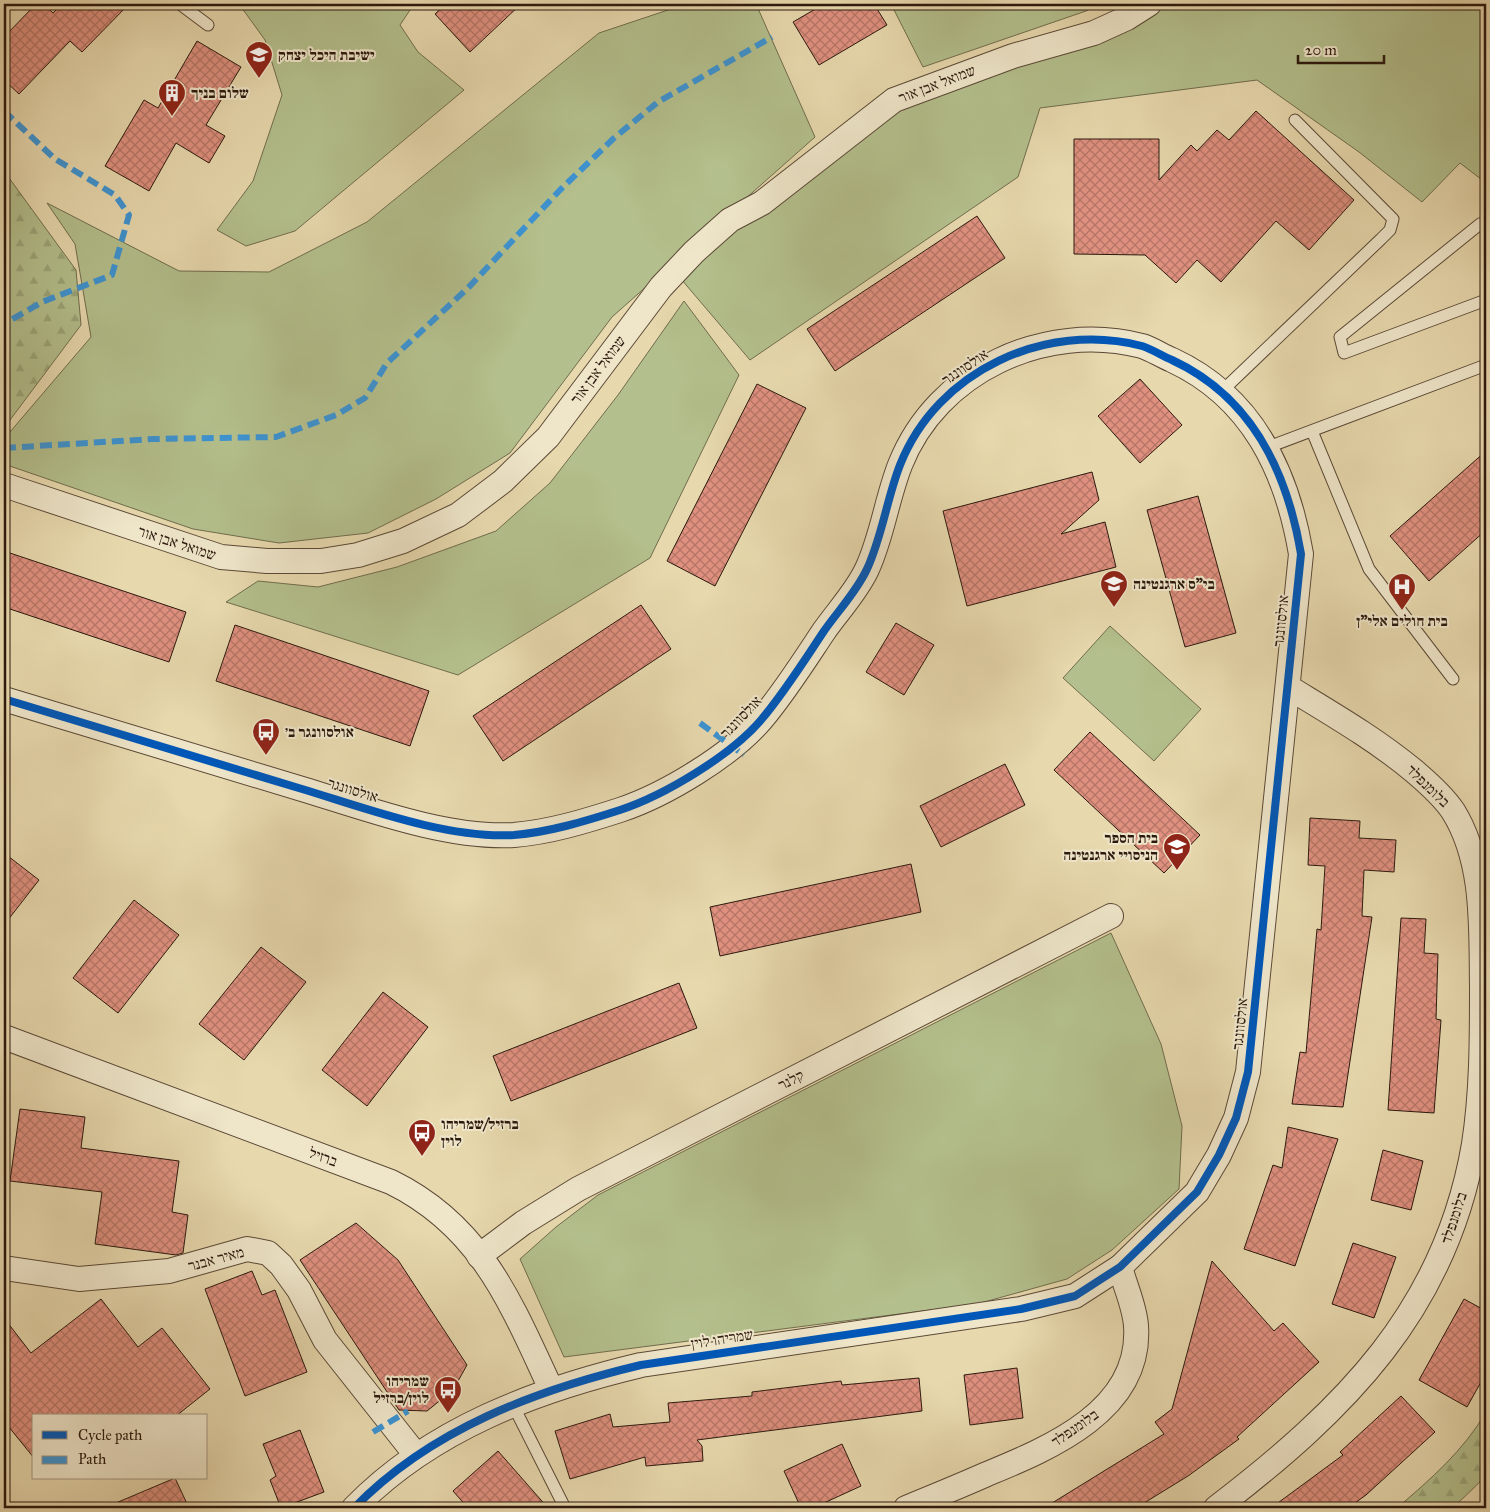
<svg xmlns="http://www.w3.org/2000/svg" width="1490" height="1512" viewBox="0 0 1490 1512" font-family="'IM FELL Great Primer','Frank Ruhl Libre',serif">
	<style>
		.green { fill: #b3bf8c; stroke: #706c4d }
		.forest { fill: url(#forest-firs); stroke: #706c4d }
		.building { fill: url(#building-cross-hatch); stroke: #2c190e }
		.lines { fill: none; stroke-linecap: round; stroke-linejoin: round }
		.lane-casing { stroke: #5b4936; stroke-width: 13 }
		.street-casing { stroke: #5b4936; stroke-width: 26 }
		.lane { stroke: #efe6ca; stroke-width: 11 }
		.street { stroke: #efe6ca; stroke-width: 24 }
		.quiet { stroke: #3c93d2; stroke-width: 6; stroke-dasharray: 12 6; stroke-linecap: butt }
		.cycleway-casing { stroke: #efe6ca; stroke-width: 11 }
		.cycleway { stroke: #0057b8; stroke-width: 8 }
		.labels { text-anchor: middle; stroke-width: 4; stroke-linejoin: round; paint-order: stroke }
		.poi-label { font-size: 15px; font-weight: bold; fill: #2c190e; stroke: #efe6ca; text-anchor: start }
		.street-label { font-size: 15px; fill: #2c190e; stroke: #efe6ca }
	</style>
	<defs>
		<pattern id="forest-firs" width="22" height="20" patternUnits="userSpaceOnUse" patternTransform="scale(1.25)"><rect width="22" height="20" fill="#b3bf8c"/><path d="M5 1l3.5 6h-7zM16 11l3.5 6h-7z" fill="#9aa478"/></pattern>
		<pattern id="building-cross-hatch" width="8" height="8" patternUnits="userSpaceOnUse" patternTransform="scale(1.25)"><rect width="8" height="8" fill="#df907f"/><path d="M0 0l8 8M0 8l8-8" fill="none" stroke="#b57566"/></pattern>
	</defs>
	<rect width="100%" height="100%" fill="#e7d8ad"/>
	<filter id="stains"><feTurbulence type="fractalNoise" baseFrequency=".004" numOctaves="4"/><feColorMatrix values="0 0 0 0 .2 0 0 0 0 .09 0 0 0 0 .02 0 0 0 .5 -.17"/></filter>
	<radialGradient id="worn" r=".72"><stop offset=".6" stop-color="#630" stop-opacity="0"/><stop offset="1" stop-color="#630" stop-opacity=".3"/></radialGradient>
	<g class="green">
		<path d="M 239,4 L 414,4 L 400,25 L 418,52 L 464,90 L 295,231 L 246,246 L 217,230 L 253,181 L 282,95 L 265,40 Z"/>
		<path d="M 680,4 L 756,4 L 815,137 L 612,317 L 510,453 L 436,499 L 368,533 L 279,543 L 193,529 L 4,464 L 4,439 L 91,337 L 75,244 L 47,203 L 179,271 L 269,272 L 367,222 L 599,33 L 668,10 Z"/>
		<path d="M 891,4 L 1099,4 L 1086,11 L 923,67 Z"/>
		<path d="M 1169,4 L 1486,4 L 1486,183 L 1460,163 L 1422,202 L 1359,152 L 1257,80 L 1040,108 L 1018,177 L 750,360 L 681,279 L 697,259 L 871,122 L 922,95 L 1117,30 Z"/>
		<path d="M 684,301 L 739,375 L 650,558 L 458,675 L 226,602 L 258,581 L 318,587 L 397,567 L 496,531 L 550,483 L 618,395 Z"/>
		<path d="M 1110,626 L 1201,709 L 1154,761 L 1063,678 Z"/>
		<path d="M 1111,933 L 1161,1044 L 1182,1126 L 1179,1189 L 1112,1250 L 1067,1279 L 977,1304 L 564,1357 L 520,1259 L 556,1227 L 598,1195 Z"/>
	</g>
	<g class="forest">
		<path d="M 4,171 L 76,270 L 81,325 L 4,428 Z"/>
		<path d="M 1486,1412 L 1486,1476 L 1453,1508 L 1397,1508 C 1431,1479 1464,1450 1486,1412 Z"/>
	</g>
	<g class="building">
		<path d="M 36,4 L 44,4 L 53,13 L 62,4 L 129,4 L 82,52 L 70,41 L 19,94 L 4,80 L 4,37 Z"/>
		<path d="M 446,4 L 521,4 L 470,52 L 435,14 Z"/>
		<path d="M 824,4 L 874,4 L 887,25 L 819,65 L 793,22 Z"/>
		<path d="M 197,41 L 241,67 L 206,125 L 225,136 L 209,163 L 176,143 L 149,191 L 105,166 L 144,100 L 158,108 Z"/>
		<path d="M 1256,111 L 1354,200 L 1309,250 L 1276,221 L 1221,282 L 1197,260 L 1176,283 L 1145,255 L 1074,254 L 1074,139 L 1159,139 L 1159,180 L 1191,145 L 1197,151 L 1217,130 L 1229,140 Z"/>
		<path d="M 977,216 L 1005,258 L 835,371 L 807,329 Z"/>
		<path d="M 1140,379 L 1182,425 L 1140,463 L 1098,416 Z"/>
		<path d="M 757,384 L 806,408 L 715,586 L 667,561 Z"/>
		<path d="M 1486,451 L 1486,530 L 1429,581 L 1390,536 Z"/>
		<path d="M 1092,472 L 1099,500 L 1061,534 L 1105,522 L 1116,567 L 967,606 L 943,511 Z"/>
		<path d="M 1198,496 L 1236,633 L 1185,647 L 1147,510 Z"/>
		<path d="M 4,551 L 186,612 L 169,662 L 4,607 Z"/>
		<path d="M 641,605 L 671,649 L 503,761 L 473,716 Z"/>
		<path d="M 896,623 L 934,645 L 904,695 L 866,672 Z"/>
		<path d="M 235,625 L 429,691 L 410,746 L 216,681 Z"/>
		<path d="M 1090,732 L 1200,835 L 1164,873 L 1054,770 Z"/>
		<path d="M 1005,764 L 1025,805 L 941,847 L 920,806 Z"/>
		<path d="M 1310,818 L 1360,821 L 1359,838 L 1396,840 L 1394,872 L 1364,870 L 1362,916 L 1372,917 L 1343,1107 L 1292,1104 L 1300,1052 L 1306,1053 L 1317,929 L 1321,930 L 1325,866 L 1308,865 Z"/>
		<path d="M 4,853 L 39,880 L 4,925 Z"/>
		<path d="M 911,864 L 921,912 L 720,956 L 710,907 Z"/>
		<path d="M 134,900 L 179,935 L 118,1013 L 73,978 Z"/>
		<path d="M 1401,918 L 1426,919 L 1424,953 L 1438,954 L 1436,1019 L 1441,1020 L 1434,1113 L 1388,1110 Z"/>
		<path d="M 261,947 L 306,982 L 244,1060 L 199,1024 Z"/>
		<path d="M 679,983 L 697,1028 L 511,1101 L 493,1056 Z"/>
		<path d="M 383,992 L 428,1027 L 367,1106 L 322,1070 Z"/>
		<path d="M 20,1109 L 85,1117 L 81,1148 L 179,1161 L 172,1212 L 188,1215 L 183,1253 L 176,1255 L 95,1244 L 102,1192 L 10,1181 Z"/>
		<path d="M 1288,1127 L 1338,1139 L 1295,1266 L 1244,1249 L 1273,1165 L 1282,1168 Z"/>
		<path d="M 1383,1150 L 1423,1161 L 1411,1210 L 1371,1200 Z"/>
		<path d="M 356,1223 L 398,1260 L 467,1365 L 453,1390 L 427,1411 L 399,1410 L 300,1260 Z"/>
		<path d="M 1353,1243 L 1396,1257 L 1374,1318 L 1332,1304 Z"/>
		<path d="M 1212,1261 L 1274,1331 L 1283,1323 L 1319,1362 L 1237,1437 L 1239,1439 L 1188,1476 L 1136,1508 L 1044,1508 L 1164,1434 L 1155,1422 L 1172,1409 Z"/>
		<path d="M 252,1271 L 262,1295 L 275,1290 L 307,1372 L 245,1396 L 205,1289 Z"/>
		<path d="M 101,1299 L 138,1347 L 162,1328 L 210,1389 L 176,1416 L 34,1416 L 34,1458 L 4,1421 L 4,1318 L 31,1353 Z"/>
		<path d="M 1464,1299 L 1486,1311 L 1486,1373 L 1467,1407 L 1419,1380 Z"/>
		<path d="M 1017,1368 L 1023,1418 L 970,1425 L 964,1375 Z"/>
		<path d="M 919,1378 L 922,1411 L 697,1440 L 702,1446 L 703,1461 L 646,1466 L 645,1457 L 570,1479 L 555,1431 L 610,1414 L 613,1427 L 670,1422 L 668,1403 L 752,1396 L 752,1392 L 841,1381 L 842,1385 Z"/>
		<path d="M 1401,1396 L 1435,1432 L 1366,1495 L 1348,1508 L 1271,1508 L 1343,1455 L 1340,1452 Z"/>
		<path d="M 300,1430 L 324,1492 L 281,1508 L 270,1480 L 276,1476 L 263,1444 Z"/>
		<path d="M 842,1444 L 861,1486 L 813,1508 L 801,1508 L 784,1471 Z"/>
		<path d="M 498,1451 L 548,1508 L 468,1508 L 453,1491 Z"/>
		<path d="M 175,1478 L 189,1508 L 104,1508 Z"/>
	</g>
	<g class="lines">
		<defs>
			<g id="lane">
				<path d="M 180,4 L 208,25"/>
				<path d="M 1486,229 L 1480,224 L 1340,337 L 1344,353 L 1486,300"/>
				<path d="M 1222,391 L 1381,239 L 1390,230 L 1393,219 L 1295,120"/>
				<path d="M 1312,431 L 1369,569 L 1453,679"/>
				<path d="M 1266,448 L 1486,365"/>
				<path d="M 513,1405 L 565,1508"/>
			</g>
			<g id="street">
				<path d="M 4,485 L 221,557 L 267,561 L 321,561 L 358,555 L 403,541 L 458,515 L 503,481 L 548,437 L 661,287 L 694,252 L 730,220 L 762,203 L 894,100 L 1013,56 L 1094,33 L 1127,18 L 1149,4"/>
				<path d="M 4,699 C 103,729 202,759 302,789 C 365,808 447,839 514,835 C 550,832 586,821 620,810 C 665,795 730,756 761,720 C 784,693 804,661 824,631 C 838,611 857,591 867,569 C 882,537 887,498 900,465 C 937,371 1045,321 1142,346 C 1152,349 1162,356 1172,360 C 1252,397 1287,471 1301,554 L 1248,1072 L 1236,1118 L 1219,1155 L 1197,1192 L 1120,1267 L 1075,1296 L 1021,1309 L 641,1365 C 536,1390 431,1429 354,1508"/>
				<path d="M 4,1037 L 391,1182 C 481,1226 511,1303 551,1389"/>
				<path d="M 479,1256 L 523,1223 L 578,1189 L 1111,916"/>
				<path d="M 4,1268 L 79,1279 L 169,1271 L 247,1249 L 268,1253 L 281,1265 L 299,1290 L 325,1340 L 416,1455"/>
				<path d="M 906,1508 C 933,1497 960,1486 987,1474 C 1050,1448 1142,1410 1136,1326 C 1135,1307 1125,1286 1120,1267"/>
				<path d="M 1216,1508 C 1344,1410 1446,1310 1474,1144 C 1482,1092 1482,1039 1482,988 C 1481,929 1485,862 1453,811 C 1443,796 1427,782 1414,771 C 1374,738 1332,714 1288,687"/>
			</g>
		</defs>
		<use href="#lane" class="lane-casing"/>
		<use href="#street" class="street-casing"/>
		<use href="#lane" class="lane"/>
		<use href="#street" class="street"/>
		<g class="quiet">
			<path d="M 4,111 L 55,159 L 115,195 L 129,215 L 112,275 L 42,302 L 4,324"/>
			<path d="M 4,448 L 153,439 L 276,437 L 336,415 L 365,398 L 387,363 L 468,288 L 560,190 L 614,138 L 658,102 L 772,37"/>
			<path d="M 700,723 L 744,755"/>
			<path d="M 373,1432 L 408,1411"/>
		</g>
		<defs>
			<path id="cycleway" d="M 4,699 C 103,729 202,759 302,789 C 365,808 447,839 514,835 C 550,832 586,821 620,810 C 665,795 730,756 761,720 C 784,693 804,661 824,631 C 838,611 857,591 867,569 C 882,537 887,498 900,465 C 937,371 1045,321 1142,346 C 1152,349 1162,356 1172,360 C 1252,397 1287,471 1301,554 L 1248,1072 L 1236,1118 L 1219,1155 L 1197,1192 L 1120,1267 L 1075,1296 L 1021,1309 L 641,1365 C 536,1390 431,1429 354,1508"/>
		</defs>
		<use href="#cycleway" class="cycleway-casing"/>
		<use href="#cycleway" class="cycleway"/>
	</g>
	<defs>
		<symbol id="school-pin" viewBox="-11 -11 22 30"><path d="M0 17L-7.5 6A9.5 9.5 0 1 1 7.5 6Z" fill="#8f2418" stroke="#efe6ca"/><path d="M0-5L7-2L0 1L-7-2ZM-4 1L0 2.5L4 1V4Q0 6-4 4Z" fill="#fff"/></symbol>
		<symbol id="building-pin" viewBox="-11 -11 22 30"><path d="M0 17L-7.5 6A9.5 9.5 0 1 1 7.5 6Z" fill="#8f2418" stroke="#efe6ca"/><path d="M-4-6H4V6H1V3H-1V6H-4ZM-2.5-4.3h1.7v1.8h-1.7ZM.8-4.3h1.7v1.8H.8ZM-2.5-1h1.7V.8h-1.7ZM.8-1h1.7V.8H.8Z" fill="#fff"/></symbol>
		<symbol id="hospital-pin" viewBox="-11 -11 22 30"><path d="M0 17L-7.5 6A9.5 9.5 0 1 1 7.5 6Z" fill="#8f2418" stroke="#efe6ca"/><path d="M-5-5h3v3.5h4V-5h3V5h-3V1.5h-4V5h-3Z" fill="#fff"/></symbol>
		<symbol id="bus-pin" viewBox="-11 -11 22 30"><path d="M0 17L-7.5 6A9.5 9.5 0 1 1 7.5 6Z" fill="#8f2418" stroke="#efe6ca"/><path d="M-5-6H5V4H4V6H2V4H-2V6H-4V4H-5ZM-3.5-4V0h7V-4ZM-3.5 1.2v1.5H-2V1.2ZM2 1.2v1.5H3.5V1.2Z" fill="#fff"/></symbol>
	</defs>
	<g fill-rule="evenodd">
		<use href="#school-pin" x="243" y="39" width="32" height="43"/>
		<use href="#building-pin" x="156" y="77" width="32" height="43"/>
		<use href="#school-pin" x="1098" y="568" width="32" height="43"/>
		<use href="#hospital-pin" x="1386" y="571" width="32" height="43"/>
		<use href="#bus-pin" x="250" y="716" width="32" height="43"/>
		<use href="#school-pin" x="1161" y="831" width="32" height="43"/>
		<use href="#bus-pin" x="406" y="1117" width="32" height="43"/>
		<use href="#bus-pin" x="432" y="1374" width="32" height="43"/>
	</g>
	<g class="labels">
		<g class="poi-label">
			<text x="278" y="60">ישיבת היכל יצחק</text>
			<text x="191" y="98">שלום בניך</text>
			<text x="1133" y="589">בי"ס ארגנטינה</text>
			<text x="1402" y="626" text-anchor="middle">בית חולים אלי"ן</text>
			<text x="285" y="737">אולסוונגר ב׳</text>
			<text x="1158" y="843" text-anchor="end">בית הספר<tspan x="1158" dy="17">הניסויי ארגנטינה</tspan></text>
			<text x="441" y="1129">ברזיל/שמריהו<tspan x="441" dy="17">לוין</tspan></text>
			<text x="429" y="1386" text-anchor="end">שמריהו<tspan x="429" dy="17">לוין/ברזיל</tspan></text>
		</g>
		<g class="street-label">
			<text transform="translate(937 84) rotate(-21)" y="5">שמואל אבן אור</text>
			<text transform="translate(965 367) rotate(-34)" y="5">אולסוונגר</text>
			<text transform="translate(598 370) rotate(-53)" y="5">שמואל אבן אור</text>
			<text transform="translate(177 543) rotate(18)" y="5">שמואל אבן אור</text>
			<text transform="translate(1281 621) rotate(-84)" y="5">אולסוונגר</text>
			<text transform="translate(741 717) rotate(-46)" y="5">אולסוונגר</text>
			<text transform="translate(1428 786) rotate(44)" y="5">בלומנפלד</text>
			<text transform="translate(353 790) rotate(17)" y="5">אולסוונגר</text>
			<text transform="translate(1240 1024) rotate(-84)" y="5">אולסוונגר</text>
			<text transform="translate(791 1080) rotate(-27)" y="5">קלנר</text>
			<text transform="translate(323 1157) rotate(20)" y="5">ברזיל</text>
			<text transform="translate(1454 1218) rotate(-72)" y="5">בלומנפלד</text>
			<text transform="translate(216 1259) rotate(-15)" y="5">מאיר אבנר</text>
			<text transform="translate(722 1339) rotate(-9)" y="5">שמריהו לוין</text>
			<text transform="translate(1075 1428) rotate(-35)" y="5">בלומנפלד</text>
		</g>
	</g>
	<rect width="1490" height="1512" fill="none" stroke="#e7d8ad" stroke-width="20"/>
	<rect x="5" y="5" width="1480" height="1502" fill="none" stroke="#2c190e" stroke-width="2.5"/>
	<rect x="10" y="10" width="1470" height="1492" fill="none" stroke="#2c190e"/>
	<rect x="32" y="1414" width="175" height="65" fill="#efe6ca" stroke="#a1947f"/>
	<rect x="42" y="1431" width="25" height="8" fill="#0057b8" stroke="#a1947f"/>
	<text x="78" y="1440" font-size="15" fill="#2c190e">Cycle path</text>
	<rect x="42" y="1456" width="25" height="8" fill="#3c93d2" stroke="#a1947f"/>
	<text x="78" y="1464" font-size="15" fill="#2c190e">Path</text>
	<path d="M1298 55v8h86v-8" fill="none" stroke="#2c190e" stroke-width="2.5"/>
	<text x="1305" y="55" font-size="15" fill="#2c190e" stroke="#efe6ca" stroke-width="4" paint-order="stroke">20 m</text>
	<rect width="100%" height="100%" filter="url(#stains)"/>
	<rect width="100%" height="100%" fill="url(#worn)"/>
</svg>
